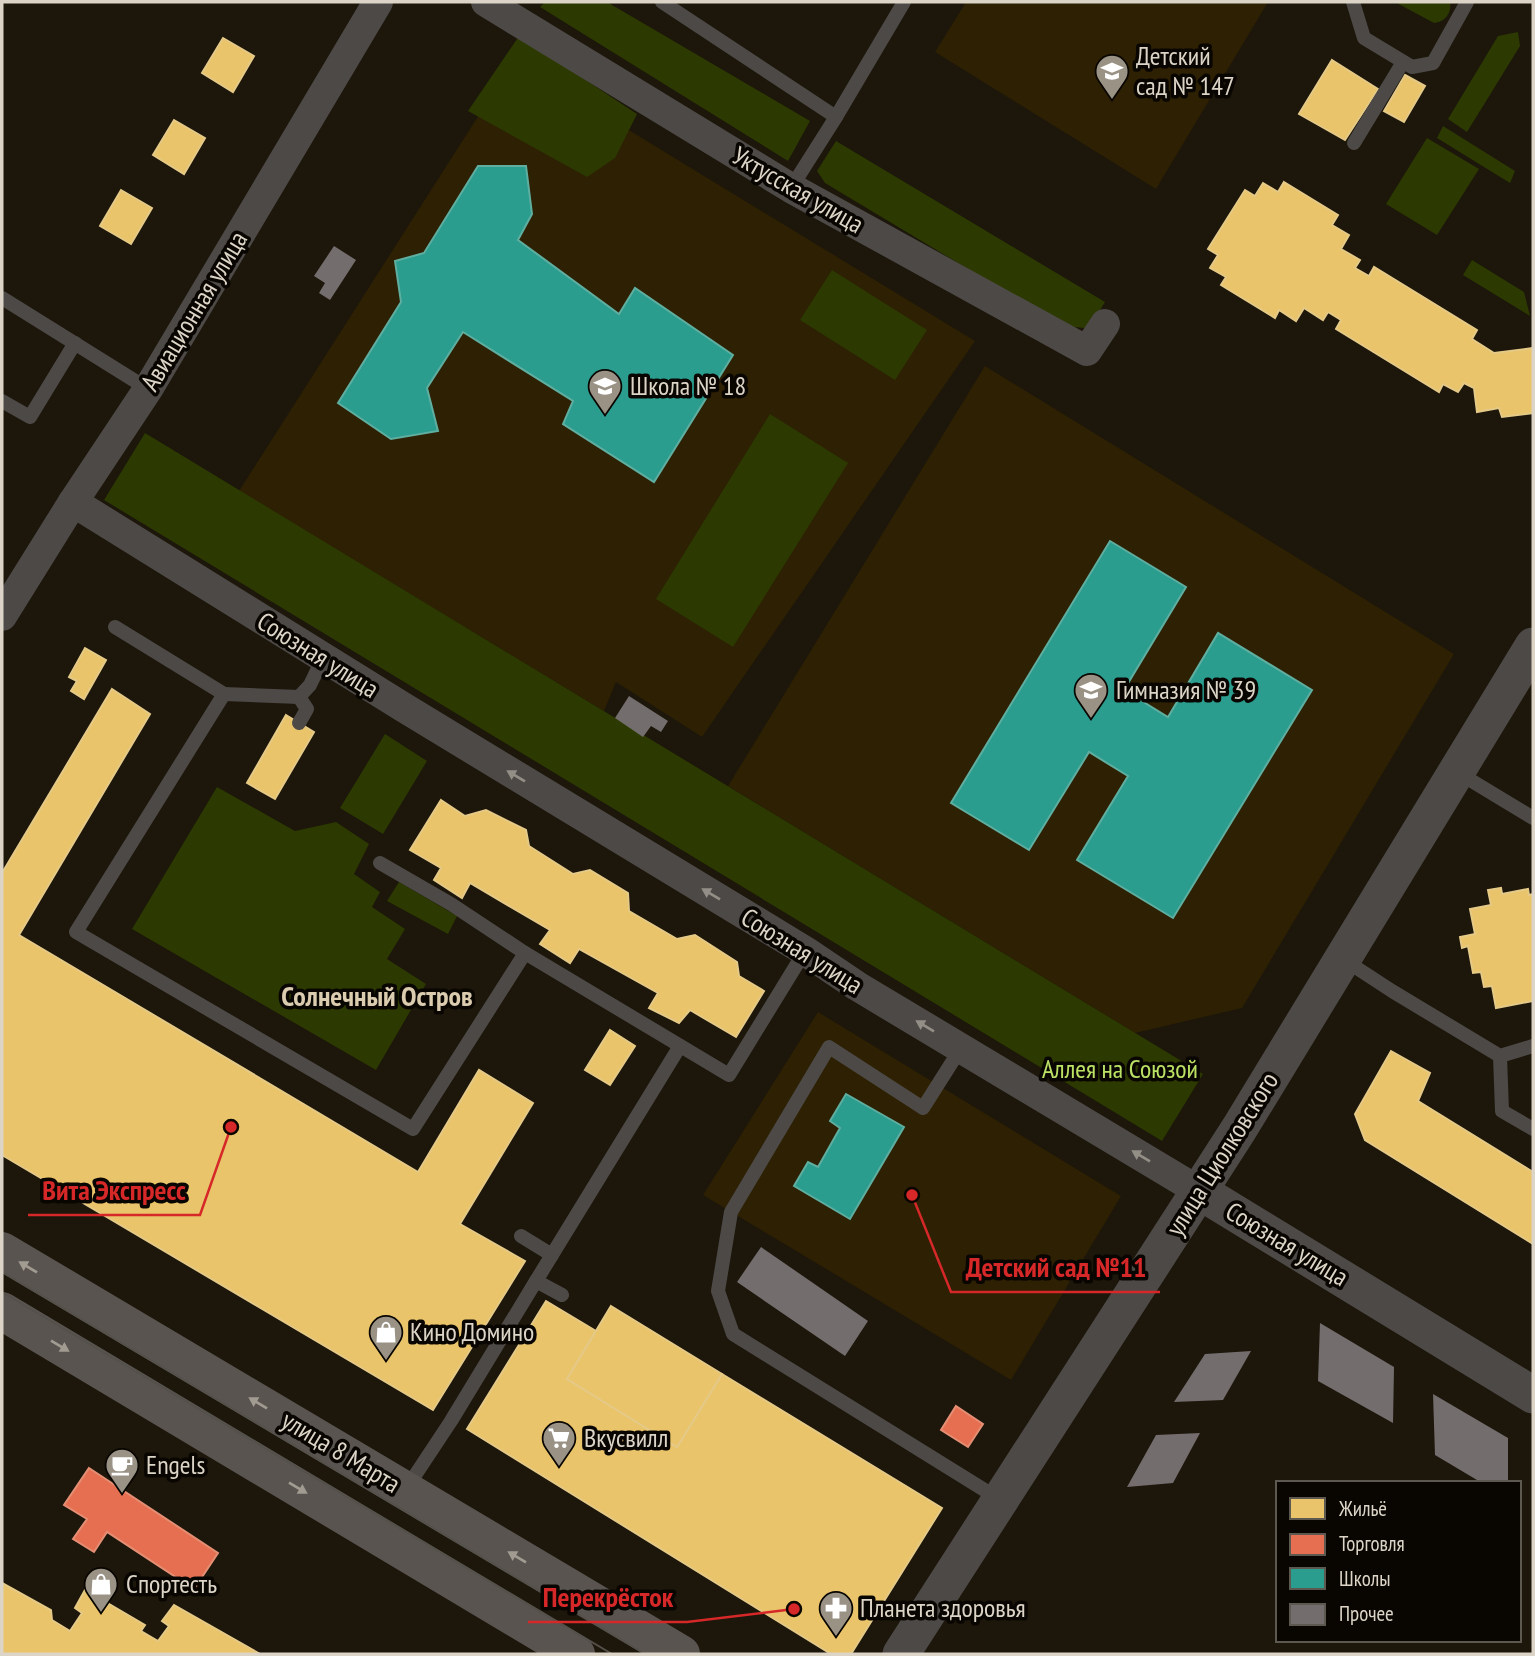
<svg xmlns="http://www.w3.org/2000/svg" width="1535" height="1656" viewBox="0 0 1535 1656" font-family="'PT Sans Narrow',sans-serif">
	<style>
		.built { fill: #2d2003 }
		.green { fill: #2c3901 }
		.homes { fill: #e9c46a; stroke: #e5c986; stroke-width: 2 }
		.shops { fill: #e76f51; stroke: #e48e74; stroke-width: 2 }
		.schools { fill: #2a9d8f; stroke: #5faea0; stroke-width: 2 }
		.building { fill: #736d6d }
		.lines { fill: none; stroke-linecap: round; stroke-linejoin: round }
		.service { stroke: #4d4946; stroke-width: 14 }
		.minor { stroke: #4d4946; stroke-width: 30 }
		.tertiary { stroke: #4d4946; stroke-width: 37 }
		.secondary { stroke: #595450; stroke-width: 38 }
		.tram { stroke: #54504a; stroke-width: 2 }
		.oneway { fill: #948f86 }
		.oneway2 { fill: #a19b91 }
		.labels { text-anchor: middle; stroke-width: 7; stroke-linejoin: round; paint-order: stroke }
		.poi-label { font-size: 26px; fill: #dcd5c7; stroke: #090501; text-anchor: start }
		.street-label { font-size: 26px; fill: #dcd5c7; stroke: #090501 }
		.park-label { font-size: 26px; fill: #bbe265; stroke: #090501 }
		.neighbourhood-label { font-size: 28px; font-weight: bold; fill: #dbccb0; stroke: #090501 }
		.leader { fill: none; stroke: #d62828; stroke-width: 2.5 }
		.callout-dot { fill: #d62828; stroke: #090501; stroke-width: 2.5 }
		.callout-label { font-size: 28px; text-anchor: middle; font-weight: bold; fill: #d62828; stroke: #090501; stroke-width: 7; stroke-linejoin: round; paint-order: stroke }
	</style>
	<rect width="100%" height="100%" fill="#1c160b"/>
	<g class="built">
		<path d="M 966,2 L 1268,2 L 1156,189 L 935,52 Z"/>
		<path d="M 514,60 L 975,341 L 702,737 L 616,682 L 604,711 L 239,491 Z"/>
		<path d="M 985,366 L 1454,654 L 1242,1008 L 1135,1033 L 728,786 Z"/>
		<path d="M 818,1012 L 1121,1196 L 1011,1380 L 703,1195 Z"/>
	</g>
	<g class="green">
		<path d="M 545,2 L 607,2 L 810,121 L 788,161 L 540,7 Z"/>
		<path d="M 1395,2 L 1450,2 C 1452,13 1445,22 1434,23 Z"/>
		<path d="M 1518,32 L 1520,46 L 1467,132 L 1448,119 L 1498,36 Z"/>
		<path d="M 519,36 L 637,114 L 615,158 L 587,177 L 468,111 Z"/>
		<path d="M 1443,126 L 1515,171 L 1510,183 L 1437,138 Z"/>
		<path d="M 1427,138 L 1479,169 L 1437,235 L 1386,204 Z"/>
		<path d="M 836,141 L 1105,302 L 1094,320 L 1085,328 L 1063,326 L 825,183 L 817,171 Z"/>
		<path d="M 1472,260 L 1524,292 L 1530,316 L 1463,275 Z"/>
		<path d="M 832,270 L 927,330 L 895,380 L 800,320 Z"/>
		<path d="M 770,414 L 848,463 L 733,647 L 656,599 Z"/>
		<path d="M 145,433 L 1203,1074 L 1162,1141 L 104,500 Z"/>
		<path d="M 385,734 L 427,761 L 383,834 L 340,808 Z"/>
		<path d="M 217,787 L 295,831 L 336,822 L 369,844 L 354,874 L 380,892 L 372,907 L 405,929 L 387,959 L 426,984 L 376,1070 L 132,929 Z"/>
		<path d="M 399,882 L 457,916 L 448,934 L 387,901 Z"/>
	</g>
	<g class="homes">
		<path d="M 223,38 L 254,56 L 233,92 L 202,73 Z"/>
		<path d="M 1332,60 L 1378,89 L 1345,140 L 1299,114 Z"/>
		<path d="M 1405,75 L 1425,86 L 1404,122 L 1384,111 Z"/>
		<path d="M 174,120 L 205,138 L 184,174 L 153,155 Z"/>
		<path d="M 1284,182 L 1338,215 L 1332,225 L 1349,235 L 1341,249 L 1360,260 L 1355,268 L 1369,276 L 1374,267 L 1477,330 L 1472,339 L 1494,353 L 1533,348 L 1533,413 L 1502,417 L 1499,408 L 1477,412 L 1474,388 L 1464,383 L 1458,392 L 1443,384 L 1439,392 L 1336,329 L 1341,320 L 1328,312 L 1323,320 L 1304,308 L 1296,321 L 1279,310 L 1275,318 L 1221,285 L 1226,277 L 1210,268 L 1218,255 L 1208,249 L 1245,190 L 1255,196 L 1263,183 L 1278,192 Z"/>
		<path d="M 121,190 L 152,208 L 131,244 L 100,226 Z"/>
		<path d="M 85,648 L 106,660 L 84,699 L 71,691 L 77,681 L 69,677 Z"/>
		<path d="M 112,689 L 150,714 L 19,935 L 418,1172 L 479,1070 L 533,1103 L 460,1224 L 525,1261 L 433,1410 L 2,1155 L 2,873 Z"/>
		<path d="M 286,715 L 314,732 L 275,799 L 247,783 Z"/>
		<path d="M 441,800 L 465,816 L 486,810 L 526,830 L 529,846 L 573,874 L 590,870 L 628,893 L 629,911 L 677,939 L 695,935 L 737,962 L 739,976 L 764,991 L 736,1037 L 690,1010 L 679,1023 L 649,1008 L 658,993 L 579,949 L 570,963 L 540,944 L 550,930 L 470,883 L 462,898 L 434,880 L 441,868 L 410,850 Z"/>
		<path d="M 1501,888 L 1502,894 L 1528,889 L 1529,895 L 1533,894 L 1533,1001 L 1496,1008 L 1492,986 L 1484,987 L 1481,972 L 1473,973 L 1468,946 L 1462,948 L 1460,937 L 1475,934 L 1470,909 L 1491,905 L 1488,890 Z"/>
		<path d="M 610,1030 L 635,1046 L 610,1085 L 585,1070 Z"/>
		<path d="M 1391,1051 L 1430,1073 L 1418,1101 L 1533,1172 L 1533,1244 L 1365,1140 L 1355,1114 Z"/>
		<path d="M 546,1301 L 596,1331 L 567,1379 L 677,1447 L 722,1374 L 942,1508 L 851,1654 L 831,1654 L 467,1429 Z"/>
		<path d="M 611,1306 L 722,1374 L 677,1447 L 567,1379 Z"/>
		<path d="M 2,1583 L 51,1610 L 52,1620 L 70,1631 L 82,1613 L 75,1608 L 85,1590 L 145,1625 L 141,1631 L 158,1641 L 169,1626 L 162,1621 L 174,1605 L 260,1654 L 2,1654 Z"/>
	</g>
	<g class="shops">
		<path d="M 956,1406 L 983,1424 L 968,1447 L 941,1430 Z"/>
		<path d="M 89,1468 L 218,1553 L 194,1589 L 107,1532 L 94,1552 L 73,1539 L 87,1519 L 64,1505 Z"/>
	</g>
	<g class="schools">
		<path d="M 478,166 L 526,166 L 532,214 L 518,240 L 619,314 L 635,288 L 733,355 L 654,482 L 563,424 L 573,401 L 463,332 L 427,388 L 438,431 L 391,439 L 338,403 L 401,302 L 395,261 L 424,253 Z"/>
		<path d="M 1110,541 L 1186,587 L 1124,690 L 1168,717 L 1218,633 L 1312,690 L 1173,918 L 1077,860 L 1128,776 L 1089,752 L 1029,850 L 951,803 Z"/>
		<path d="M 846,1094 L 904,1127 L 850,1219 L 794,1186 L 808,1162 L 818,1167 L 840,1128 L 830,1121 Z"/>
	</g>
	<g class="building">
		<path d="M 334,246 L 356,260 L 330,300 L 319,293 L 325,283 L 314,276 Z"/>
		<path d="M 629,696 L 668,721 L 661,732 L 651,726 L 643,737 L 615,718 Z"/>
		<path d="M 761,1247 L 868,1321 L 845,1356 L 737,1282 Z"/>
		<path d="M 1320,1323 L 1394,1367 L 1393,1423 L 1318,1381 Z"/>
		<path d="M 1251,1351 L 1223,1400 L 1174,1402 L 1205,1354 Z"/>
		<path d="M 1433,1394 L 1508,1438 L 1508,1483 L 1482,1483 L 1435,1455 Z"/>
		<path d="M 1200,1433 L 1173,1483 L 1127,1487 L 1156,1435 Z"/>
	</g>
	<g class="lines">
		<g class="service">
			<path d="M 662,2 L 836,117"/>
			<path d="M 1353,2 L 1364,38 L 1412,67 L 1433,63 L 1467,2"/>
			<path d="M 1354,143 L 1403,62"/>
			<path d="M 791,188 L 836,117 L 904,2"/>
			<path d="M 2,298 L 148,389"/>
			<path d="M 2,401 L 30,417 L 75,343"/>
			<path d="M 115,627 L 224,694"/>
			<path d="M 323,658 L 310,685 L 299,697 L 224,694 L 76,932 L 413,1129 L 525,953"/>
			<path d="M 299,723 L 307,709 L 299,697"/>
			<path d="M 1457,772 L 1533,818"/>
			<path d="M 380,863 L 451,904 L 525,953 L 729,1075 L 805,951"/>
			<path d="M 1343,959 L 1392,991 L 1500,1056 L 1533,1046"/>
			<path d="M 961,1048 L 923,1108 L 829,1047 L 731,1212 L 718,1291 L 733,1334 L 999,1499"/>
			<path d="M 1500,1056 L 1502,1111 L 1533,1129"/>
			<path d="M 521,1236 L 552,1255"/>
			<path d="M 536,1281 L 680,1046"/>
			<path d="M 406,1489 L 451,1421 L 536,1281 L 562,1295"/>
		</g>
		<g class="minor">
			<path d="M 486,2 L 791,188 L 1087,351 L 1105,324"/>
			<path d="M 73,502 L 403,707 L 805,951 L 857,986 L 1199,1191"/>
			<path d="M 2,616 L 73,502 L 148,389 L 378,2"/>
		</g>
		<g class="tertiary">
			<path d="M 1199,1191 L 1533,1395"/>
			<path d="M 901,1654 L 1239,1129 L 1533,646"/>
		</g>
		<g class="secondary">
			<path d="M 2,1251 L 681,1654"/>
			<path d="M 2,1311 L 576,1654"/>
		</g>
		<g class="tram">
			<path d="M 2,1272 L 645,1654"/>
			<path d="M 2,1292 L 612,1654"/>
		</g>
	</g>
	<defs><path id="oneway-solid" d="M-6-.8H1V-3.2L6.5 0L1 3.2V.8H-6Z" transform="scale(1.75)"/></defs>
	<g class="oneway">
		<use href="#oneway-solid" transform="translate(516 776) rotate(-149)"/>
		<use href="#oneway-solid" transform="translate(711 894) rotate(-149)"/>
		<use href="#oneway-solid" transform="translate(925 1026) rotate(-149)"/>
		<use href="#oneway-solid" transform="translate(1141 1156) rotate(-149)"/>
	</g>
	<g class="oneway2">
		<use href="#oneway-solid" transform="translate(28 1267) rotate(-149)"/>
		<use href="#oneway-solid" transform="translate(60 1346) rotate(31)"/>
		<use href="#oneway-solid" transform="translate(258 1403) rotate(-149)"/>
		<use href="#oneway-solid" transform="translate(298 1488) rotate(31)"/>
		<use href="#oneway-solid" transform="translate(517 1557) rotate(-149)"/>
	</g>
	<defs>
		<symbol id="school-pin" viewBox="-11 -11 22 30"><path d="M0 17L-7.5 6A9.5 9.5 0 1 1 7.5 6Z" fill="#999285" stroke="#090501"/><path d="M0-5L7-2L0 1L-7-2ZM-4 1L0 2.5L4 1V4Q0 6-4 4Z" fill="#fff"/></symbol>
		<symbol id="shop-pin" viewBox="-11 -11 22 30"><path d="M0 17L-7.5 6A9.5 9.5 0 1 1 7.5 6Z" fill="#999285" stroke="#090501"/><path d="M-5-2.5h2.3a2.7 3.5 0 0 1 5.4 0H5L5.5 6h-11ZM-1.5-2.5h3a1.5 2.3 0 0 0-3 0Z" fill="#fff"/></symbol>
		<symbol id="supermarket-pin" viewBox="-11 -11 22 30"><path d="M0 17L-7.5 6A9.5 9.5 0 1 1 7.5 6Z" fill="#999285" stroke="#090501"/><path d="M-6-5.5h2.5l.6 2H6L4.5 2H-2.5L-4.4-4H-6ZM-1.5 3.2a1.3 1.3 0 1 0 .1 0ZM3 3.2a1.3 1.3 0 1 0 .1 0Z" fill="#fff"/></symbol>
		<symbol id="cafe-pin" viewBox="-11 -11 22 30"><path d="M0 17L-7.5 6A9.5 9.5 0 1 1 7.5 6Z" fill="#999285" stroke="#090501"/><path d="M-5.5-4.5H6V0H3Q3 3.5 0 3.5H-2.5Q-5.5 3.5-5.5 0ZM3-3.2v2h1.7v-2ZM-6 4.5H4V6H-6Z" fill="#fff"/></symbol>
		<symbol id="pharmacy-pin" viewBox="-11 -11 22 30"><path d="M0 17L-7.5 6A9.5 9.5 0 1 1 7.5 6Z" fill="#999285" stroke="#090501"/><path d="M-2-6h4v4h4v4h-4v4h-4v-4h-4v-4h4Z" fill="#fff"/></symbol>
	</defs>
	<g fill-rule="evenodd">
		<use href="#school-pin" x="1093" y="52" width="38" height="52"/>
		<use href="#school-pin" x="586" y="367" width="38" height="52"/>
		<use href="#school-pin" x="1072" y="671" width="38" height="52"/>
		<use href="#shop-pin" x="367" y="1313" width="38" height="52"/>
		<use href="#supermarket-pin" x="540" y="1419" width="38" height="52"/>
		<use href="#cafe-pin" x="103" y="1446" width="38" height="52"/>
		<use href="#shop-pin" x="82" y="1565" width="38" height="52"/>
		<use href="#pharmacy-pin" x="817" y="1589" width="38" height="52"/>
	</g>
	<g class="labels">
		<g class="poi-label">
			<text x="1136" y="65">Детский<tspan x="1136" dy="30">сад № 147</tspan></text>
			<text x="630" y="395">Школа № 18</text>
			<text x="1116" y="699">Гимназия № 39</text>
			<text x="410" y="1341">Кино Домино</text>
			<text x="584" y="1447">Вкусвилл</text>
			<text x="146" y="1474">Engels</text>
			<text x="126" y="1593">Спортесть</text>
			<text x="860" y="1617">Планета здоровья</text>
		</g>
		<g class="street-label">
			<text transform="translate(798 190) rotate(30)" y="9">Уктусская улица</text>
			<text transform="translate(194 311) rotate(-59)" y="9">Авиационная улица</text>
			<text transform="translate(318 655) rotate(32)" y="9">Союзная улица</text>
			<text transform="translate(802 951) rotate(32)" y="9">Союзная улица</text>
			<text transform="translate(1222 1154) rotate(-58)" y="9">улица Циолковского</text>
			<text transform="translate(1287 1244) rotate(31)" y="9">Союзная улица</text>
			<text transform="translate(341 1452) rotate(31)" y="9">улица 8 Марта</text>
		</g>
		<g class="park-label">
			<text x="1120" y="1078">Аллея на Союзой</text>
		</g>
		<g class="neighbourhood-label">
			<text x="377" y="1006">Солнечный Остров</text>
		</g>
	</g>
	<path class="leader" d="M231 1127L200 1215H28M912 1195L951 1292H1160M794 1609L687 1622H528"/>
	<g class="callout-dot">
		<circle cx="231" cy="1127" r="7"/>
		<circle cx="912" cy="1195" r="7"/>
		<circle cx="794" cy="1609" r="7"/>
	</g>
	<g class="callout-label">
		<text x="114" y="1200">Вита Экспресс</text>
		<text x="1056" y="1277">Детский сад №11</text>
		<text x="608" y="1607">Перекрёсток</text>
	</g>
	<rect width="1535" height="1656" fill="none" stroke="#dcd5c7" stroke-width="7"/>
	<rect x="1276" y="1481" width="245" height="161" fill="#090501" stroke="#5d5850" stroke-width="2"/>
	<rect x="1290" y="1498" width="35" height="21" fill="#e9c46a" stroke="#5d5850" stroke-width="2"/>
	<text x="1339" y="1516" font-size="21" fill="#dcd5c7">Жильё</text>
	<rect x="1290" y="1534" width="35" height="21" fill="#e76f51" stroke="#5d5850" stroke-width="2"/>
	<text x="1339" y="1551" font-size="21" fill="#dcd5c7">Торговля</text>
	<rect x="1290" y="1568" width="35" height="21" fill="#2a9d8f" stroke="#5d5850" stroke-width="2"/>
	<text x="1339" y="1586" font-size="21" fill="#dcd5c7">Школы</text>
	<rect x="1290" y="1604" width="35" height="21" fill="#736d6d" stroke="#5d5850" stroke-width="2"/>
	<text x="1339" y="1621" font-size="21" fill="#dcd5c7">Прочее</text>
</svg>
